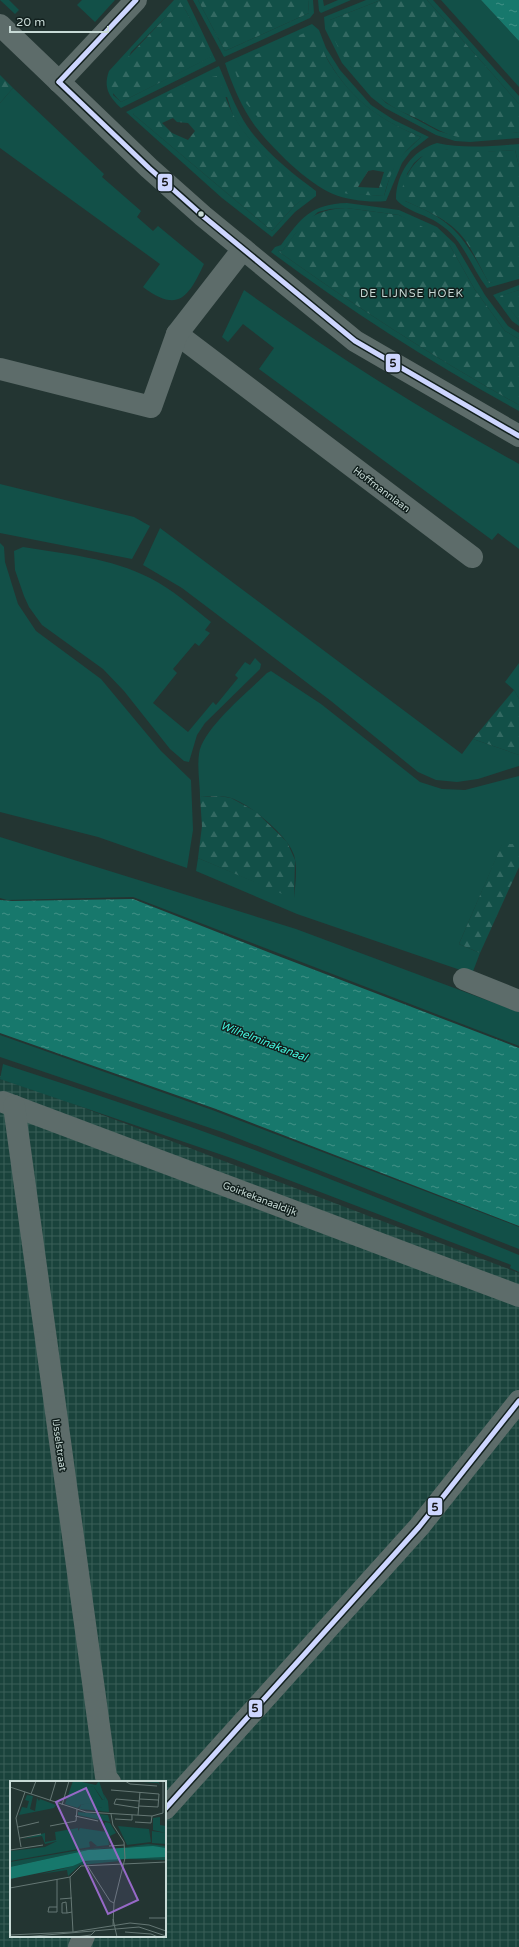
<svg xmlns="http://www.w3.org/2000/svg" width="519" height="1947" viewBox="0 0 519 1947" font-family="'Varela Round',sans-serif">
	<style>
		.industrial { fill: url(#industrial-grid); fill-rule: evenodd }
		.green { fill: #125048; fill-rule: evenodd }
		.forest { fill: url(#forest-firs); fill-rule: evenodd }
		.water { fill: url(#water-ripples) }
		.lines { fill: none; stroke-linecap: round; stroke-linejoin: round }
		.minor { stroke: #5d6c6a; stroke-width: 22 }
		.bus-1-casing { stroke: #12201e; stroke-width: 8 }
		.bus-1 { stroke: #ced6ff; stroke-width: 5 }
		.bus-dot { fill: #c8dad6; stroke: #12201e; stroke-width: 1.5 }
		.labels { text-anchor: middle; stroke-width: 3; stroke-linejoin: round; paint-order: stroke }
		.street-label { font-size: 10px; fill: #c8dad6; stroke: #12201e }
		.neighbourhood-label { font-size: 11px; letter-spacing: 1px; fill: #c8dad6; stroke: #12201e }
		.water-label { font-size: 11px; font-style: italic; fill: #43f6de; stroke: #12201e }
		.inset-road { fill: none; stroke: #657774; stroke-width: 1 }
		.view { fill: #9669c7; fill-opacity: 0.15; stroke: #9669c7; stroke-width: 2 }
		.inset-edge { fill: none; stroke: #c8dad6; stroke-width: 2 }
		.line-badge { stroke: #12201e; stroke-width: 1.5 }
		.pale-badge-label { font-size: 11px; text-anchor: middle; font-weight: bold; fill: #111 }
	</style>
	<defs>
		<pattern id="industrial-grid" width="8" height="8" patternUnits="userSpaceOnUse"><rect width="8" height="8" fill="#1a433c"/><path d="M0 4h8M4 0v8" fill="none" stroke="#3a5e57"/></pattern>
		<pattern id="forest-firs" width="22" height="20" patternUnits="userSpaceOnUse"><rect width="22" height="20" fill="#125048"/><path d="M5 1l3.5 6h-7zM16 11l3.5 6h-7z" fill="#336962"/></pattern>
		<pattern id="water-ripples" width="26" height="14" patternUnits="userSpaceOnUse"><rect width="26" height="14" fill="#17786c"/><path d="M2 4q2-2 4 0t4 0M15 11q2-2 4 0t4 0" fill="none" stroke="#429187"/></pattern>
	</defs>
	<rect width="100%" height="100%" fill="#233532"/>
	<path class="industrial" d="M 0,1076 L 519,1273 L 519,1947 L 0,1947 ZM 11,1782 L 165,1782 L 165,1936 L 11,1936 Z"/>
	<g class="green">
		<path d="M 0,0 L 9,0 L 19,10 L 15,14 Z"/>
		<path d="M 82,0 L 115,0 L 95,22 L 77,5 Z"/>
		<path d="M 174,0 L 187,0 L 216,61 L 121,108 C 109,97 103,87 109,71 ZM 180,3 L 186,11 L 210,57 L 121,102 L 113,95 L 131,52 Z"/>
		<path d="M 193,0 L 198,0 L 225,51 L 309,13 L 308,0 L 313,0 L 314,13 L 310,18 L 224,57 Z"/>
		<path d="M 318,0 L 323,0 L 324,6 L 338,0 L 351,0 L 321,13 L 319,11 Z"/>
		<path d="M 366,0 L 381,0 L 330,20 L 351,67 L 386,103 L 438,131 L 460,137 L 519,132 L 519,138 L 470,142 L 455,141 L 436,135 L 385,108 L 371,97 L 342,63 L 325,29 L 324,17 Z"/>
		<path d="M 427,0 L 433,0 L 519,96 L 519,104 Z"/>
		<path d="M 441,0 L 481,0 L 519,41 L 519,87 Z"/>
		<path d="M 312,24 L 319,30 L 326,48 L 340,70 L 371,105 L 394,120 L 429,137 L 411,151 L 402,163 L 386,201 C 371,203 347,200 333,194 C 308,184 271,147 255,126 C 242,108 232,85 225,63 ZM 324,53 C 347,96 376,119 421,137 L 397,160 L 390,176 L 384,196 L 346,193 Z"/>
		<path d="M 219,66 C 226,82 232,99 240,114 C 256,145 289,171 316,191 L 316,196 L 295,212 L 272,237 L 222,198 L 126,112 ZM 227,97 C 229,103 231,111 234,117 C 251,148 283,172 310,193 L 294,206 L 272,231 L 133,114 Z"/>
		<path d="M 13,88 L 104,174 L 102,177 L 141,211 L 137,217 L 153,231 L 158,226 L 204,264 C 188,298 178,313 143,287 L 160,264 L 0,148 L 0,103 Z"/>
		<path d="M 437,143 C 465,149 490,146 519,144 L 519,167 L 515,150 L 474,153 L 454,152 L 445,149 L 421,157 L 414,163 L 407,174 L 405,201 C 456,222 463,236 489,283 L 519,274 L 519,279 L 487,288 C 470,266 464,239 438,223 C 427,215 403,210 396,199 C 396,174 412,150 437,143 Z"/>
		<path d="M 347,203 L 399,210 L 437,227 L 455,244 L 485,295 L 508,326 L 519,333 L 519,339 L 505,331 L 475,290 L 449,244 L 399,215 L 346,208 L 330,209 L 318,212 L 296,233 L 283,250 L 278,251 C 356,307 435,358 519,405 L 519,411 C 433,364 350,311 271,252 L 275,247 L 281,245 C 301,218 311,204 347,203 Z"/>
		<path d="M 519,285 L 519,290 L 501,296 L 519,321 L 519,326 L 512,321 L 493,295 Z"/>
		<path d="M 244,290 C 334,355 422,410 519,464 L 519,549 L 498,533 L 492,540 L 259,369 L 274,348 L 243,324 L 228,342 L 222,337 Z"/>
		<path d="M 0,484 L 134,517 L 150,526 L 132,559 L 0,533 Z"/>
		<path d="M 160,528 L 462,754 L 473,739 L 519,755 L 519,766 L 478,779 L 457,782 L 436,780 L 418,772 L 331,701 L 182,588 L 143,565 Z"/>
		<path d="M 0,543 L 4,547 L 5,562 L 18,604 L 36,631 L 101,679 L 161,751 L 191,780 L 193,830 L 187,868 L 98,837 L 0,812 Z"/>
		<path d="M 23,547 C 65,554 111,558 150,578 C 172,589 192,607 211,622 L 205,630 L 210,633 L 199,646 L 195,643 L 173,669 L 177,673 L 153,703 L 188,732 L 213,702 L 216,705 L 238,678 L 235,675 L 245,662 L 250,665 L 255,658 L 261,664 L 260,669 L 205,723 L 197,735 L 189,762 L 184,761 L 170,749 L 124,691 L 103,669 L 42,625 L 29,607 L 24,596 L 15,570 L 14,551 Z"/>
		<path d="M 519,663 L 519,699 L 514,690 L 505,682 Z"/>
		<path d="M 271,671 L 321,704 L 420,782 L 442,789 L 465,790 L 519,776 L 519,844 L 502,845 L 459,944 L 480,953 L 472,974 L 297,914 L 196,871 L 198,858 L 294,898 C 295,885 298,869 294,855 C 288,836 250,804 231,798 C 221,795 211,796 200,797 C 200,784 197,768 199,754 C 202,729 248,692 267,673 Z"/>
		<path d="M 0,837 L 296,929 L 519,1012 L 519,1046 L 133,897 L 7,900 L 0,898 Z"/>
		<path d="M 0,1035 L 215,1111 L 519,1227 L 519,1249 L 222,1132 L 0,1057 Z"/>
		<path d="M 3,1064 C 87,1091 170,1119 252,1149 C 342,1183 430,1219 519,1255 L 519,1272 L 510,1268 L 511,1265 L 231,1158 L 0,1079 Z"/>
	</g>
	<g class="forest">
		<path d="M 198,0 L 308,0 L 309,13 L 225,51 Z"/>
		<path d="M 381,0 L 427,0 L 519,104 L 519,132 C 502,134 475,140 458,137 C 445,134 434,128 422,121 C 410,115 398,111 387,103 C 365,87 330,48 330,20 Z"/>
		<path d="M 180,2 L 186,11 L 211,57 L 121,102 C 111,93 107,84 114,72 Z"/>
		<path d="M 311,30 C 320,38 323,53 330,64 C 353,101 382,121 421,137 C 398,157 392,167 384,196 L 348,194 L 337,191 L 311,174 L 291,157 L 246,103 L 233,65 ZM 373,170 L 384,172 L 379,188 L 358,187 L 368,171 Z"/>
		<path d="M 0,75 L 13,88 L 0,103 Z"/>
		<path d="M 217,76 C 223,89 228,106 235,118 C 253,149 283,172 311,193 L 294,206 L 272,231 L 133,114 C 159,100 188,81 217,76 ZM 173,118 L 177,122 L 188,123 L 195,131 L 188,140 L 172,133 L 162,123 Z"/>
		<path d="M 435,147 C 465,154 484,152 515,150 L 519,167 L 519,274 L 509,279 L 489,283 C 481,269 474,253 465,240 C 449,218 424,210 401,199 C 402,175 415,160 435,147 Z"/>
		<path d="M 346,208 L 399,215 L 439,235 L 449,244 L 475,290 L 505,331 L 519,339 L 519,405 C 435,358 356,307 278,251 L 283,250 C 304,222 310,210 346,208 Z"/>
		<path d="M 519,290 L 519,321 L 500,296 Z"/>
		<path d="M 514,690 L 519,699 L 519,755 L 473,739 Z"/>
		<path d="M 219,796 L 231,798 L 255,811 L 287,842 L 295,860 L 294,899 L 198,858 L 202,826 L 200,797 Z"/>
		<path d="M 502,844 L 519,844 L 519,867 L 480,953 L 459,944 Z"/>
	</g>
	<g class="water">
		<path d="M 481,0 L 519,0 L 519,41 Z"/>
		<path d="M 133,899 L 273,954 L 519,1048 L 519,1226 L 216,1109 L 0,1033 L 0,900 L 12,901 Z"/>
	</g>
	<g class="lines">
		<g class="minor">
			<path d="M 0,25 L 149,168 L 203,216 L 355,341 L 519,436"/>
			<path d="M 59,82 L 136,0"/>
			<path d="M 177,334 L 472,557"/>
			<path d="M 0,369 L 151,407 L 177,334 L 243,249"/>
			<path d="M 464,979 L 519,1001"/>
			<path d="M 3,1102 L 519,1296"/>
			<path d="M 14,1106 L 106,1777 L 110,1782"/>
			<path d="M 165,1809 L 419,1527 L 519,1401"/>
			<path d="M 79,1947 L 84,1936"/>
		</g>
		<defs>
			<g id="bus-1">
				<path d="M 59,82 L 149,168 L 203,216 L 355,341 L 519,436"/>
				<path d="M 59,82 L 136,0"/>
				<path d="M 165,1809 L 419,1527 L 519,1401"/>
			</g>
		</defs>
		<use href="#bus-1" class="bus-1-casing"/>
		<use href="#bus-1" class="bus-1"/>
	</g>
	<circle class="bus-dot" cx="201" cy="214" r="3.5"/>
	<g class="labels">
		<g class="street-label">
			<text transform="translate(382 489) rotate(37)" y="4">Hoffmannlaan</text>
			<text transform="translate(260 1198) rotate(21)" y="4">Goirkekanaaldijk</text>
			<text transform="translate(60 1445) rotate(82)" y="4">IJsselstraat</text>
		</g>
		<g class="neighbourhood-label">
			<text x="412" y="297">DE LIJNSE HOEK</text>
		</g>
		<g class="water-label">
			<text transform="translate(264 1041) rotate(21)" y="4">Wilhelminakanaal</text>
		</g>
	</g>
	<g transform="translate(10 1781)">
		<rect width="156" height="156" fill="#233532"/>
		<path d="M 63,0 L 84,6 L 92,19 L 95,18 L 93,12 L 98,20 L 99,31 L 69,28 L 71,23 L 68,27 L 55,23 ZM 79,23 L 92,27 L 92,30 L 69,28 L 70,24 ZM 118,0 L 148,0 L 150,5 L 148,2 ZM 17,14 L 23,15 L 20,28 L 25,30 L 27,17 L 29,20 L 30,18 L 46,24 L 44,27 L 9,34 L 12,26 L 17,27 L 19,20 L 15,19 ZM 68,31 L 98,34 L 100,41 L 68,34 ZM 150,36 L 150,44 L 156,45 L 156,52 L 143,49 L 143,37 ZM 95,41 L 100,42 L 106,52 L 98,56 L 99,64 L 81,66 L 87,65 L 81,60 L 79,61 L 80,66 L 0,80 L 0,70 L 35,66 L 47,60 L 35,63 L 32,55 L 12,58 L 35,52 L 35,61 L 46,59 L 45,51 L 68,47 L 68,50 L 70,47 L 97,51 L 94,46 ZM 108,45 L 139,48 L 141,61 L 117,64 ZM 142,50 L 156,52 L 156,63 L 142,62 ZM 138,63 L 156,65 L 156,67 L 116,66 ZM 109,65 L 78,69 L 0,86 L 0,81 L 70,69 ZM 156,76 L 156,79 L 117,78 L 126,77 ZM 113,77 L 110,80 L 70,84 L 58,95 L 57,89 L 31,93 L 63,85 L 70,81 Z" fill="#125048" fill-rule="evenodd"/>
		<path d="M 67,0 L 86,4 L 89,0 L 95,18 L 93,19 L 84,6 L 67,3 ZM 78,22 L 92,27 L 92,30 L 69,28 L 71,24 Z" fill="#125048"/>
		<path d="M 143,65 L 156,67 L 156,76 L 74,80 L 63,85 L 0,98 L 0,86 L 78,69 Z" fill="#17786c"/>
		<path class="inset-road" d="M 115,0 L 120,3 L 147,5M 0,6 L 76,31 L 142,35 L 153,32M 101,9 L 149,13 L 148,26 L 129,25M 21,13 L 26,0M 130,18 L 148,19M 40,20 L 46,0M 52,24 L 59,0M 129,27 L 104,23 L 106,18 L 129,20M 153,32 L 153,0M 101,33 L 103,44 L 114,61 L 115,77 L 104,122 L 103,144M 128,34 L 130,11M 65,35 L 88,40M 6,37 L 11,66M 6,37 L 15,11M 105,38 L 122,39 L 122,34M 125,41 L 141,42 L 142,35M 40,45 L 66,40 L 67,28M 8,46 L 29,41M 10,57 L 31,53M 99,65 L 114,64M 0,69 L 33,64M 77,84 L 100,120 L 104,122M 60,96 L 63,151M 47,98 L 47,131 L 38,131 L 39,126 L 47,126M 0,107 L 60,96 L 71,85 L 156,81M 50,118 L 62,117M 57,132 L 56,121 L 52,122 L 52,132 L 57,132 L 62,131M 139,137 L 156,137M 103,138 L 107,156M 115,151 L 141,153 L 148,156M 0,154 L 63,151 L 120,142 L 139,144 L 156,150M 13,156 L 129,146 L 156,155M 65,156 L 81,154 L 85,150"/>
		<path class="view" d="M 76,7 L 128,119 L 98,133 L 46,21 Z"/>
		<rect width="156" height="156" class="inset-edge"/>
	</g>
	<g class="line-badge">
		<rect x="157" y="173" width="16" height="19" rx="4" fill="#ced6ff"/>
		<rect x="385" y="353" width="16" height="20" rx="4" fill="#ced6ff"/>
		<rect x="427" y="1497" width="16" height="19" rx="4" fill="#ced6ff"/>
		<rect x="248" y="1699" width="15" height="19" rx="4" fill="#ced6ff"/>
	</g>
	<g class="pale-badge-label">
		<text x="165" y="186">5</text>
		<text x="393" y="367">5</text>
		<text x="435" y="1511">5</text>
		<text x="255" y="1712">5</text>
	</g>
	<path d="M10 26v6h98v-6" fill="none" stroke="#c8dad6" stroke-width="2"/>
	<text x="16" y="26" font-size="12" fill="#c8dad6" stroke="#12201e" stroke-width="3" paint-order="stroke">20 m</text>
</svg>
